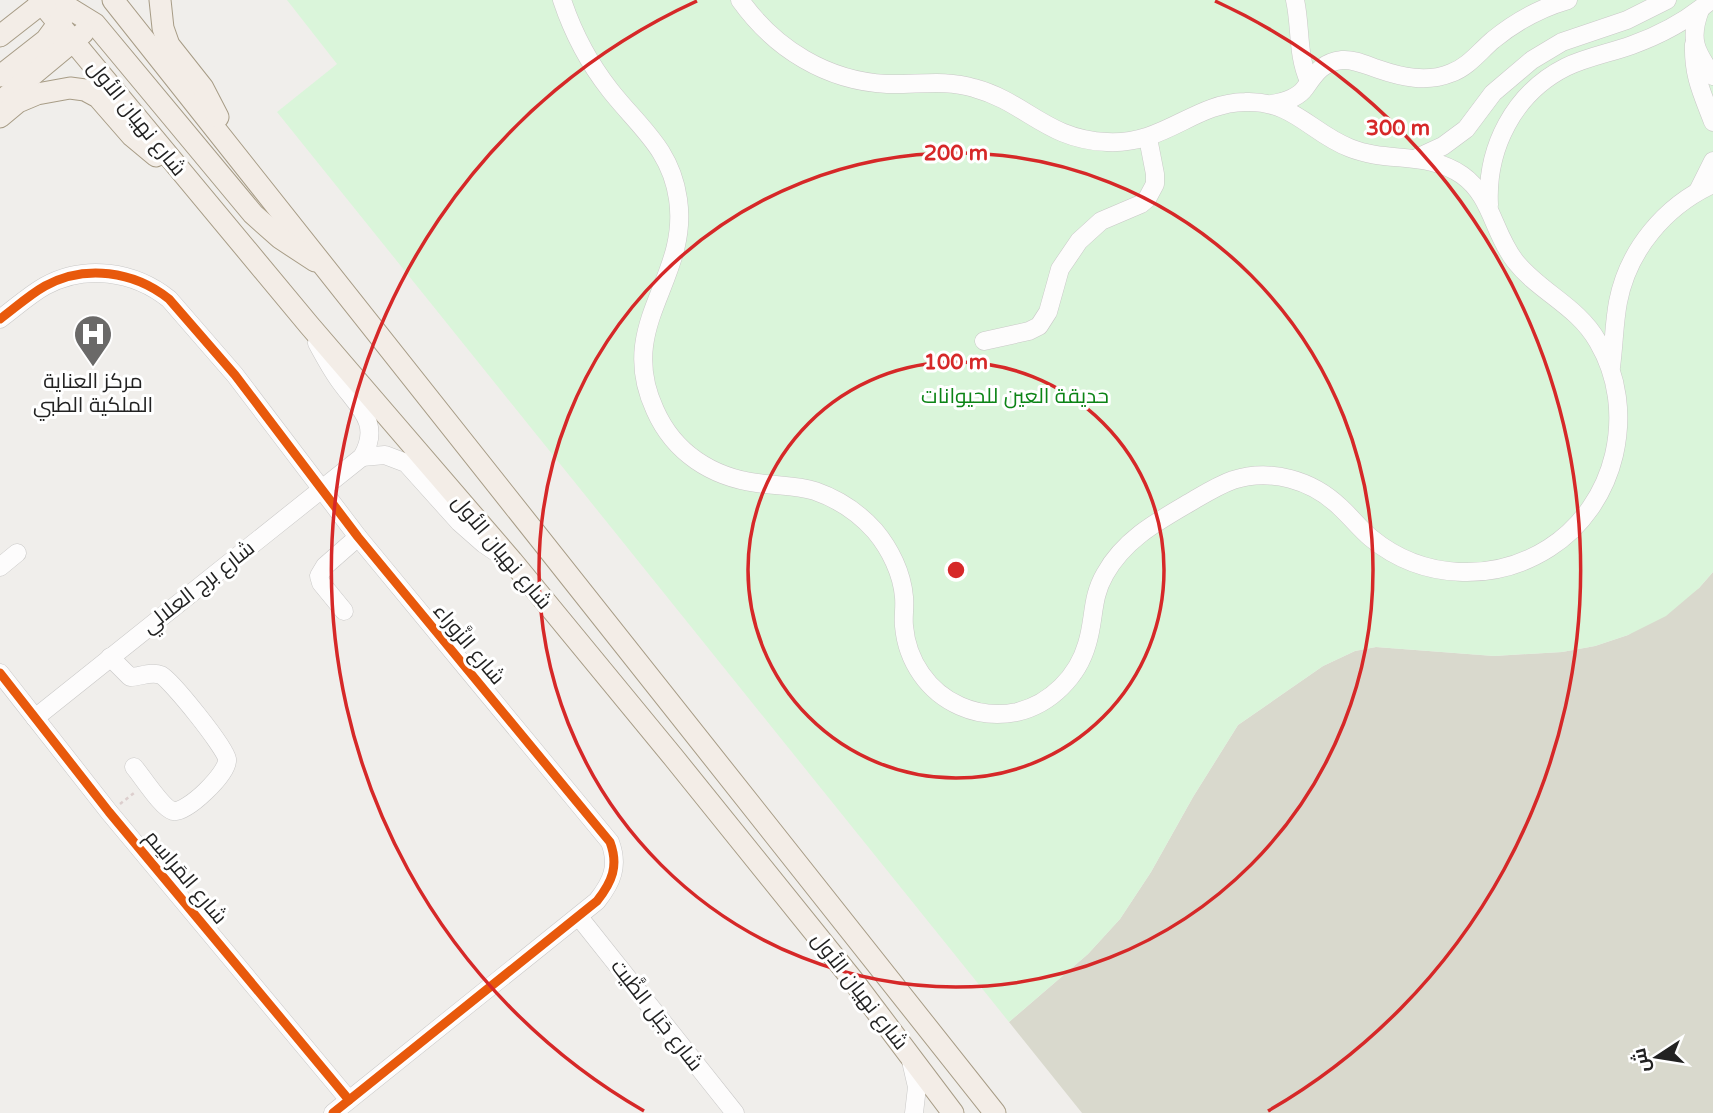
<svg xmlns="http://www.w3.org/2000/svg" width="1713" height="1113" viewBox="0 0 1713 1113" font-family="'Varela Round',Cairo,sans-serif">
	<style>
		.construction { fill: #d9d9cd }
		.park { fill: #daf5da }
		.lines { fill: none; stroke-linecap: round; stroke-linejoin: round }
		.minor-casing { stroke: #c9c8c7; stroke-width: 19 }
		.major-casing { stroke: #a79c86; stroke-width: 23 }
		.path { stroke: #dccecd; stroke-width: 2.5; stroke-dasharray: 3.5 3.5; stroke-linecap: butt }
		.minor { stroke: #fdfcfc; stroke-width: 18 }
		.major { stroke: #f3ede7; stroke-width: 21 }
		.cycleway-casing { stroke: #fff; stroke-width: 13 }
		.cycleway { stroke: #e8590c; stroke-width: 9 }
		.ring { fill: none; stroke: #d62828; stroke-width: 3.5 }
		.labels { text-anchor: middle; stroke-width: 6; stroke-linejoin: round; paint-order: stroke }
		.street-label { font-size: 21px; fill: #222; stroke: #fff }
		.poi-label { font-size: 21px; fill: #222; stroke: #fff }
		.park-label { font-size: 21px; fill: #0c8416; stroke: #fff }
		.centre { fill: #d62828; stroke: #fff; stroke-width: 3.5 }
		.ring-label { font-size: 21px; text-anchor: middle; font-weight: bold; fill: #d62828; stroke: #fff; stroke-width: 6; stroke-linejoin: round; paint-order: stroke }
	</style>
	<rect width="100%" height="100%" fill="#f0eeeb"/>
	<path class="construction" d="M 1713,572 L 1713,1113 L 1082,1113 L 1009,1022 L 1088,954 L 1120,919 L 1151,872 L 1193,797 L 1238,725 L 1323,666 L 1355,651 L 1376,647 L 1494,656 L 1562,652 L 1595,646 L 1628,635 L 1699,588 Z"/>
	<path class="park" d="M 287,0 L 1713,0 L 1713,572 L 1699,588 L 1666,616 L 1628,635 L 1595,646 L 1562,652 L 1494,656 L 1376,647 L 1355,651 L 1323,666 L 1238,725 L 1193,797 L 1151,872 L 1120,919 L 1088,954 L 1009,1022 L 277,112 L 337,64 Z"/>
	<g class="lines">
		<defs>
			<g id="minor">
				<path d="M 562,0 C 573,33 588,62 610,90 C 639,127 671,149 678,199 C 690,280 615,324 655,410 C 674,453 712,477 757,483 C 777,486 796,485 815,491 C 838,499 859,513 875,531 C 890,549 902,573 904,597 C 905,607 903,617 904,626 C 907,661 928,692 960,706 C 978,714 998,716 1017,712 C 1051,704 1078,676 1087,644 C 1095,618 1091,598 1105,574 C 1125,538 1160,520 1194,500 C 1206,493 1219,485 1233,480 C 1271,468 1312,480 1340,507 C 1351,517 1360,529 1371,538 C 1422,580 1494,583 1549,548 C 1582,527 1605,493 1614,455 C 1623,416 1618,376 1598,342 C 1578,306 1539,292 1515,261 C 1493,233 1492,196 1462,175 C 1427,151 1387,163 1350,148 C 1311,133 1293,100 1245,102 C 1193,103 1165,145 1107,142 C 1047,140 1026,102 974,88 C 945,79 917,85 887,84 C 827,81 775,49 740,0"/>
				<path d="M 1295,0 C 1301,27 1297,55 1309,81"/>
				<path d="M 1700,10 C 1689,39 1695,51 1713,76"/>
				<path d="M 1694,44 C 1693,76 1702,93 1713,122"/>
				<path d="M 1272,104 C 1284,102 1298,98 1305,88 C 1315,74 1322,62 1342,60 C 1354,59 1366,65 1378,69 C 1401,77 1427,83 1451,73 C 1468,67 1479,52 1493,40 C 1515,22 1540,8 1568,0"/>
				<path d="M 1417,158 L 1443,146 L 1466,129 L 1493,93 L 1532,60 L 1562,42 L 1627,20 L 1667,0"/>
				<path d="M 1698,191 L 1713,161"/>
				<path d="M 1489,205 C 1486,148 1514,93 1566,67 C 1587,57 1610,53 1632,45 C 1660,35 1688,20 1711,0"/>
				<path d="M 0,319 C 15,308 29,295 45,286 C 85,264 134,271 169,299 L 235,375 L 358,537 L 610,842 C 619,866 612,882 597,901 L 333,1113"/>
				<path d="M 984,341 L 1029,331 L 1039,326 L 1048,312 L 1060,269 L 1079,241 L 1101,221 L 1141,204 L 1147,199 L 1155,184 L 1155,174 L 1148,138"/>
				<path d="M 1611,367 C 1614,345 1614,323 1618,302 C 1628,250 1665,206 1713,184"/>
				<path d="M 362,457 L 385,455 L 406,463 L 459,522 L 484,544 L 503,557"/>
				<path d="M 0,567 L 17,553"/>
				<path d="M 344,611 L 321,583 L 319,576 L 325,566 L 358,537"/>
				<path d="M 110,657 L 130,677 C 140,677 151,671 161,675 C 171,680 225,747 227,759 C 229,773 186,814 173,811 C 162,808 142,776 134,767"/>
				<path d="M 0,673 L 109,812 L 349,1100"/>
				<path d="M 35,718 L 362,457 C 382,423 358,407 339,380 C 331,369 324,356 317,343"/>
				<path d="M 579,917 L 735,1113"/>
				<path d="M 911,1061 L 917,1087 L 914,1113"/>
			</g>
			<g id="major">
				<path d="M 39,0 L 309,325 L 512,561 L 674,758 L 852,979 L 953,1113"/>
				<path d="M 113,0 L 995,1113"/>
				<path d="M 160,0 L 163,28 L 169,45 L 203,88 L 218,117"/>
				<path d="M 42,4 L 69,8 L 95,24 L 253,214 L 280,238 L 315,261"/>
				<path d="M 0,36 L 46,0"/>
				<path d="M 0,76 L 46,40 L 66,13"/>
				<path d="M 0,102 L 83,33"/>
				<path d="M 0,117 L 18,102 L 37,94 L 70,88 L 85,90 L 98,97 L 132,136 L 156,156"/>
			</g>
		</defs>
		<use href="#minor" class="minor-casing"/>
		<use href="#major" class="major-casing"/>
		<path class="path" d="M 120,804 L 134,793"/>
		<use href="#minor" class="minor"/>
		<use href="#major" class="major"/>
		<defs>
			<g id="cycleway">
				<path d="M 0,319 C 15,308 29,295 45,286 C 85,264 134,271 169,299 L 235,375 L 358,537 L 610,842 C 619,866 612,882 597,901 L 333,1113"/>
				<path d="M 0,673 L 109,812 L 349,1100"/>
			</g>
		</defs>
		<use href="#cycleway" class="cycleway-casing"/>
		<use href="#cycleway" class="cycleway"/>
	</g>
	<g class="ring">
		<circle cx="956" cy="570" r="208"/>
		<circle cx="956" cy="570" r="417"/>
		<path d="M644 1111A625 625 0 0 1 697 1M1215 1A625 625 0 0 1 1268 1111"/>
	</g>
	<defs>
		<symbol id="hospital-pin" viewBox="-11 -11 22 30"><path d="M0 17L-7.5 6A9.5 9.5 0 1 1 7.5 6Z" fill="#6a6968" stroke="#fff"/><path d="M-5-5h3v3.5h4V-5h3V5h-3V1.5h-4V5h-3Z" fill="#fff"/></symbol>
	</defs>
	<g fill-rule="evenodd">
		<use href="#hospital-pin" x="71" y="312" width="44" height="60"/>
	</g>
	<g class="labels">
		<g class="street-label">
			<text transform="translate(137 118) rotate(51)" y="7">شارع نهيان الأول</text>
			<text transform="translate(502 552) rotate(50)" y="7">شارع نهيان الأول</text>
			<text transform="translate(198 587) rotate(-38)" y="7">شارع برج العلالي</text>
			<text transform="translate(469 644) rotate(50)" y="7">شارع الزَّوراء</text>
			<text transform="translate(186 877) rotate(50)" y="7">شارع المَراسِم</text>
			<text transform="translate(860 991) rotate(52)" y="7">شارع نهيان الأول</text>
			<text transform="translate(657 1015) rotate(52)" y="7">شارع جَبَل الظَّيت</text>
		</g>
		<g class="poi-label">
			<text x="93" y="388">مركز العناية<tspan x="93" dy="24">الملكية الطبي</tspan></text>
		</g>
		<g class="park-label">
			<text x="1015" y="403">حديقة العين للحيوانات</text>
		</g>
	</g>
	<circle cx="956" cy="570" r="10" class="centre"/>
	<g class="ring-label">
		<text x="1398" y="135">300 m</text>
		<text x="956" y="160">200 m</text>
		<text x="956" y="369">100 m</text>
	</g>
	<g transform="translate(1657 1057) rotate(258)" stroke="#ffffff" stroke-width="5" paint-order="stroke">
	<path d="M0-5L12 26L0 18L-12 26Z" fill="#222222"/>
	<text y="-10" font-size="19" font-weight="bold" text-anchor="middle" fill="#222222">ش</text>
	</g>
</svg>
